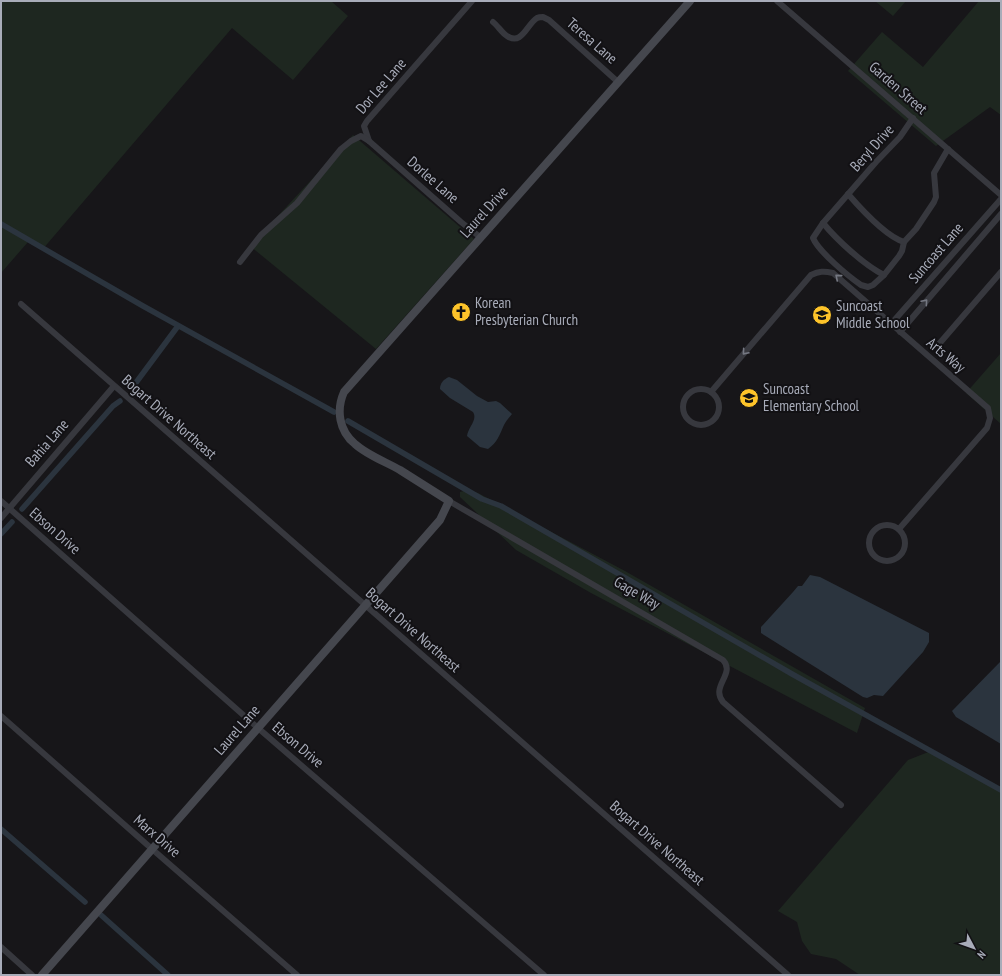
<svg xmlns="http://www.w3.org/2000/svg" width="1002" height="976" viewBox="0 0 1002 976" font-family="'PT Sans Narrow',sans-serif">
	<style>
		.green { fill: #1e2720 }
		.water { fill: #2b343e }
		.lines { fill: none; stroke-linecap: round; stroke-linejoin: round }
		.canal { stroke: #2b343e; stroke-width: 5.5 }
		.street { stroke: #37383e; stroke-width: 6 }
		.secondary { stroke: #45474e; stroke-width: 8 }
		.oneway { stroke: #757882 }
		.labels { text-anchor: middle; stroke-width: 4; stroke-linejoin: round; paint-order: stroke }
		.street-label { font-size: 15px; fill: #a8acb9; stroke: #121114 }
		.poi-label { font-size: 15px; fill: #a8acb9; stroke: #121114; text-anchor: start }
	</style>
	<rect width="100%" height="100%" fill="#171619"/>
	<g class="green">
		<path d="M 1,1 L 331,1 L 348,16 L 293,80 L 232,28 L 42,250 L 28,242 L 1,273 Z"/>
		<path d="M 875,1 L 906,1 L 893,16 Z"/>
		<path d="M 979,1 L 1001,1 L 1001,115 L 990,107 L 936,146 L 848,71 L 882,32 L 923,67 Z"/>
		<path d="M 353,135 L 474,239 L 376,349 L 250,246 Z"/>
		<path d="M 1001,353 L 1001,424 L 966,393 Z"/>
		<path d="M 467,490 L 478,493 L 625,571 L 865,708 L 857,733 L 591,593 L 516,550 L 460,497 L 460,492 Z"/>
		<path d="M 931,751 L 1001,790 L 1001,975 L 860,975 L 836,959 L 811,954 L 802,941 L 797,922 L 778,911 L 908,760 Z"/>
	</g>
	<g class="water">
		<path d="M 449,377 L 457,380 L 477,396 L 488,402 L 496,401 L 500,403 L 512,414 C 509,418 506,421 504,425 C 500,434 497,443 488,449 L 480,447 L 467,436 C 468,427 478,420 473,412 L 450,398 L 440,389 C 440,383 444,379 449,377 Z"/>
		<path d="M 810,575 L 820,577 L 929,633 L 929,642 L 923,652 L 883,696 L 874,695 L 867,698 L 863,697 L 761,633 L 761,627 L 793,592 L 798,586 L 802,586 Z"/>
		<path d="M 1001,661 L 1001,744 L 956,717 L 952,711 Z"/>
	</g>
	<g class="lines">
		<g class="canal">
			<path d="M 1,224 L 143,306 L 334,412"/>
			<path d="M 132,388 L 178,326"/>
			<path d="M 348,421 L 482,499 L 501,506 L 792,674 L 1001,790"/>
			<path d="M 22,509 L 113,406 L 120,401"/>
			<path d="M 1,534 L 12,522"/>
			<path d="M 1,829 L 85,902"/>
			<path d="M 101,915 L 168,975"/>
		</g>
		<g class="street">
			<path d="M 777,1 L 1001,195"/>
			<path d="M 493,22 C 498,26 502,33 507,36 C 522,46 527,24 537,18 C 539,17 541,17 543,17 L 549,20 L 618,82"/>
			<path d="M 913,118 L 900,137 L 876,162 L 823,223 L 813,238 C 819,252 848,276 861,285 L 868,287 L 873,285 L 884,275 L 899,256 L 902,251 L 904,242 L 916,229 L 934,202 L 936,197 L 934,173 L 948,149"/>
			<path d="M 369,141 L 364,126 L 367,121 L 472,1"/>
			<path d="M 848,194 C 861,209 885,236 904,242"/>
			<path d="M 823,223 C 837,240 864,265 884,275"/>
			<path d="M 240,262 L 261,235 L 297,203 L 341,149 L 351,141 L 361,136 L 369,141 L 461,222 L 480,237"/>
			<path d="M 21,304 L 788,975"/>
			<path d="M 891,324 L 1001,199"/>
			<path d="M 900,332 L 1001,214"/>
			<path d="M 939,344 L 1001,272"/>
			<circle cx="701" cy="407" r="18"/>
			<path d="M 711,392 L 811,275 C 819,271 824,271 833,273 L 988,408 L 990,418 L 987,428 L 899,529"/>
			<path d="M 1,501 L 258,728 L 544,975"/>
			<path d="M 449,501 L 723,660 C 736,674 710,686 723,702 L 841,805"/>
			<path d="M 1,518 L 114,386"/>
			<circle cx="887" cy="543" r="18"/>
			<path d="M 1,716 L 152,849 L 297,975"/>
			<path d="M 1,947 L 32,975"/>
		</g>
		<path class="secondary" d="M 42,975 L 440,520 L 449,501 C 433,491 416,480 400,470 C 386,462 367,455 355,444 C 339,431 336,410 344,392 L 690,1"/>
	</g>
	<defs><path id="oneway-chevron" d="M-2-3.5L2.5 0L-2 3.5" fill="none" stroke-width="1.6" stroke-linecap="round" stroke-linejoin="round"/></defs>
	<g class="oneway">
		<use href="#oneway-chevron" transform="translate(838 277) rotate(-140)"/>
		<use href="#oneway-chevron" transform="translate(925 302) rotate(-49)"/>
		<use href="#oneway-chevron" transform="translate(745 352) rotate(131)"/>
	</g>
	<defs>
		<symbol id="church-disc" viewBox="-11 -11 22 22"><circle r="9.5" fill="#fec42a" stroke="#121114"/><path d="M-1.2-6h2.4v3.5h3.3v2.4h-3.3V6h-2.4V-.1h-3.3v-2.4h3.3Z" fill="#111"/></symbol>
		<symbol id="school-disc" viewBox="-11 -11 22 22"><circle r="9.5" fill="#fec42a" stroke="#121114"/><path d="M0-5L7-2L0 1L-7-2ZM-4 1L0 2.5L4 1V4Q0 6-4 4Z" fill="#111"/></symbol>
	</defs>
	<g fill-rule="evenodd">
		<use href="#church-disc" x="450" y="301" width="22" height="22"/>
		<use href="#school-disc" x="811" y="304" width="22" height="22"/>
		<use href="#school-disc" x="738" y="387" width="22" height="22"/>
	</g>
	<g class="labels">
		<g class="street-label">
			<text transform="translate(592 41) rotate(41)" y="5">Teresa Lane</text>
			<text transform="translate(381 86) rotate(-49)" y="5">Dor Lee Lane</text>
			<text transform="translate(898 88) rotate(41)" y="5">Garden Street</text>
			<text transform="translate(872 148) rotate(-48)" y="5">Beryl Drive</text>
			<text transform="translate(433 180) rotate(41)" y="5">Dorlee Lane</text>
			<text transform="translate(484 212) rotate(-48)" y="5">Laurel Drive</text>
			<text transform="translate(936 253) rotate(-49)" y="5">Suncoast Lane</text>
			<text transform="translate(946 355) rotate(40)" y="5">Arts Way</text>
			<text transform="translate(169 417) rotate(41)" y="5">Bogart Drive Northeast</text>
			<text transform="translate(47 443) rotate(-49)" y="5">Bahia Lane</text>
			<text transform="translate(55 531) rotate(41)" y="5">Ebson Drive</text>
			<text transform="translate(637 593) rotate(30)" y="5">Gage Way</text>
			<text transform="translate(413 630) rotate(41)" y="5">Bogart Drive Northeast</text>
			<text transform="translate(237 730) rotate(-49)" y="5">Laurel Lane</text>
			<text transform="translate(298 745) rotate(40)" y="5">Ebson Drive</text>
			<text transform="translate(157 836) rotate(41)" y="5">Marx Drive</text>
			<text transform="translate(657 843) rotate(41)" y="5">Bogart Drive Northeast</text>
		</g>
		<g class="poi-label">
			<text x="475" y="308">Korean<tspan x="475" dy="17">Presbyterian Church</tspan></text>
			<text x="836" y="311">Suncoast<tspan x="836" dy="17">Middle School</tspan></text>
			<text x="763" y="394">Suncoast<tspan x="763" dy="17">Elementary School</tspan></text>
		</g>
	</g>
	<rect width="1002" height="976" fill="none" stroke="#a8acb9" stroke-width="4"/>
	<g transform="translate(974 948) rotate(131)" stroke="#121114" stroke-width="3" paint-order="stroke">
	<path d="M0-3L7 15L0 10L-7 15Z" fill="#a8acb9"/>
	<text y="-6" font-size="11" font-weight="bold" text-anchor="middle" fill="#a8acb9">N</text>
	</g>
</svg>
